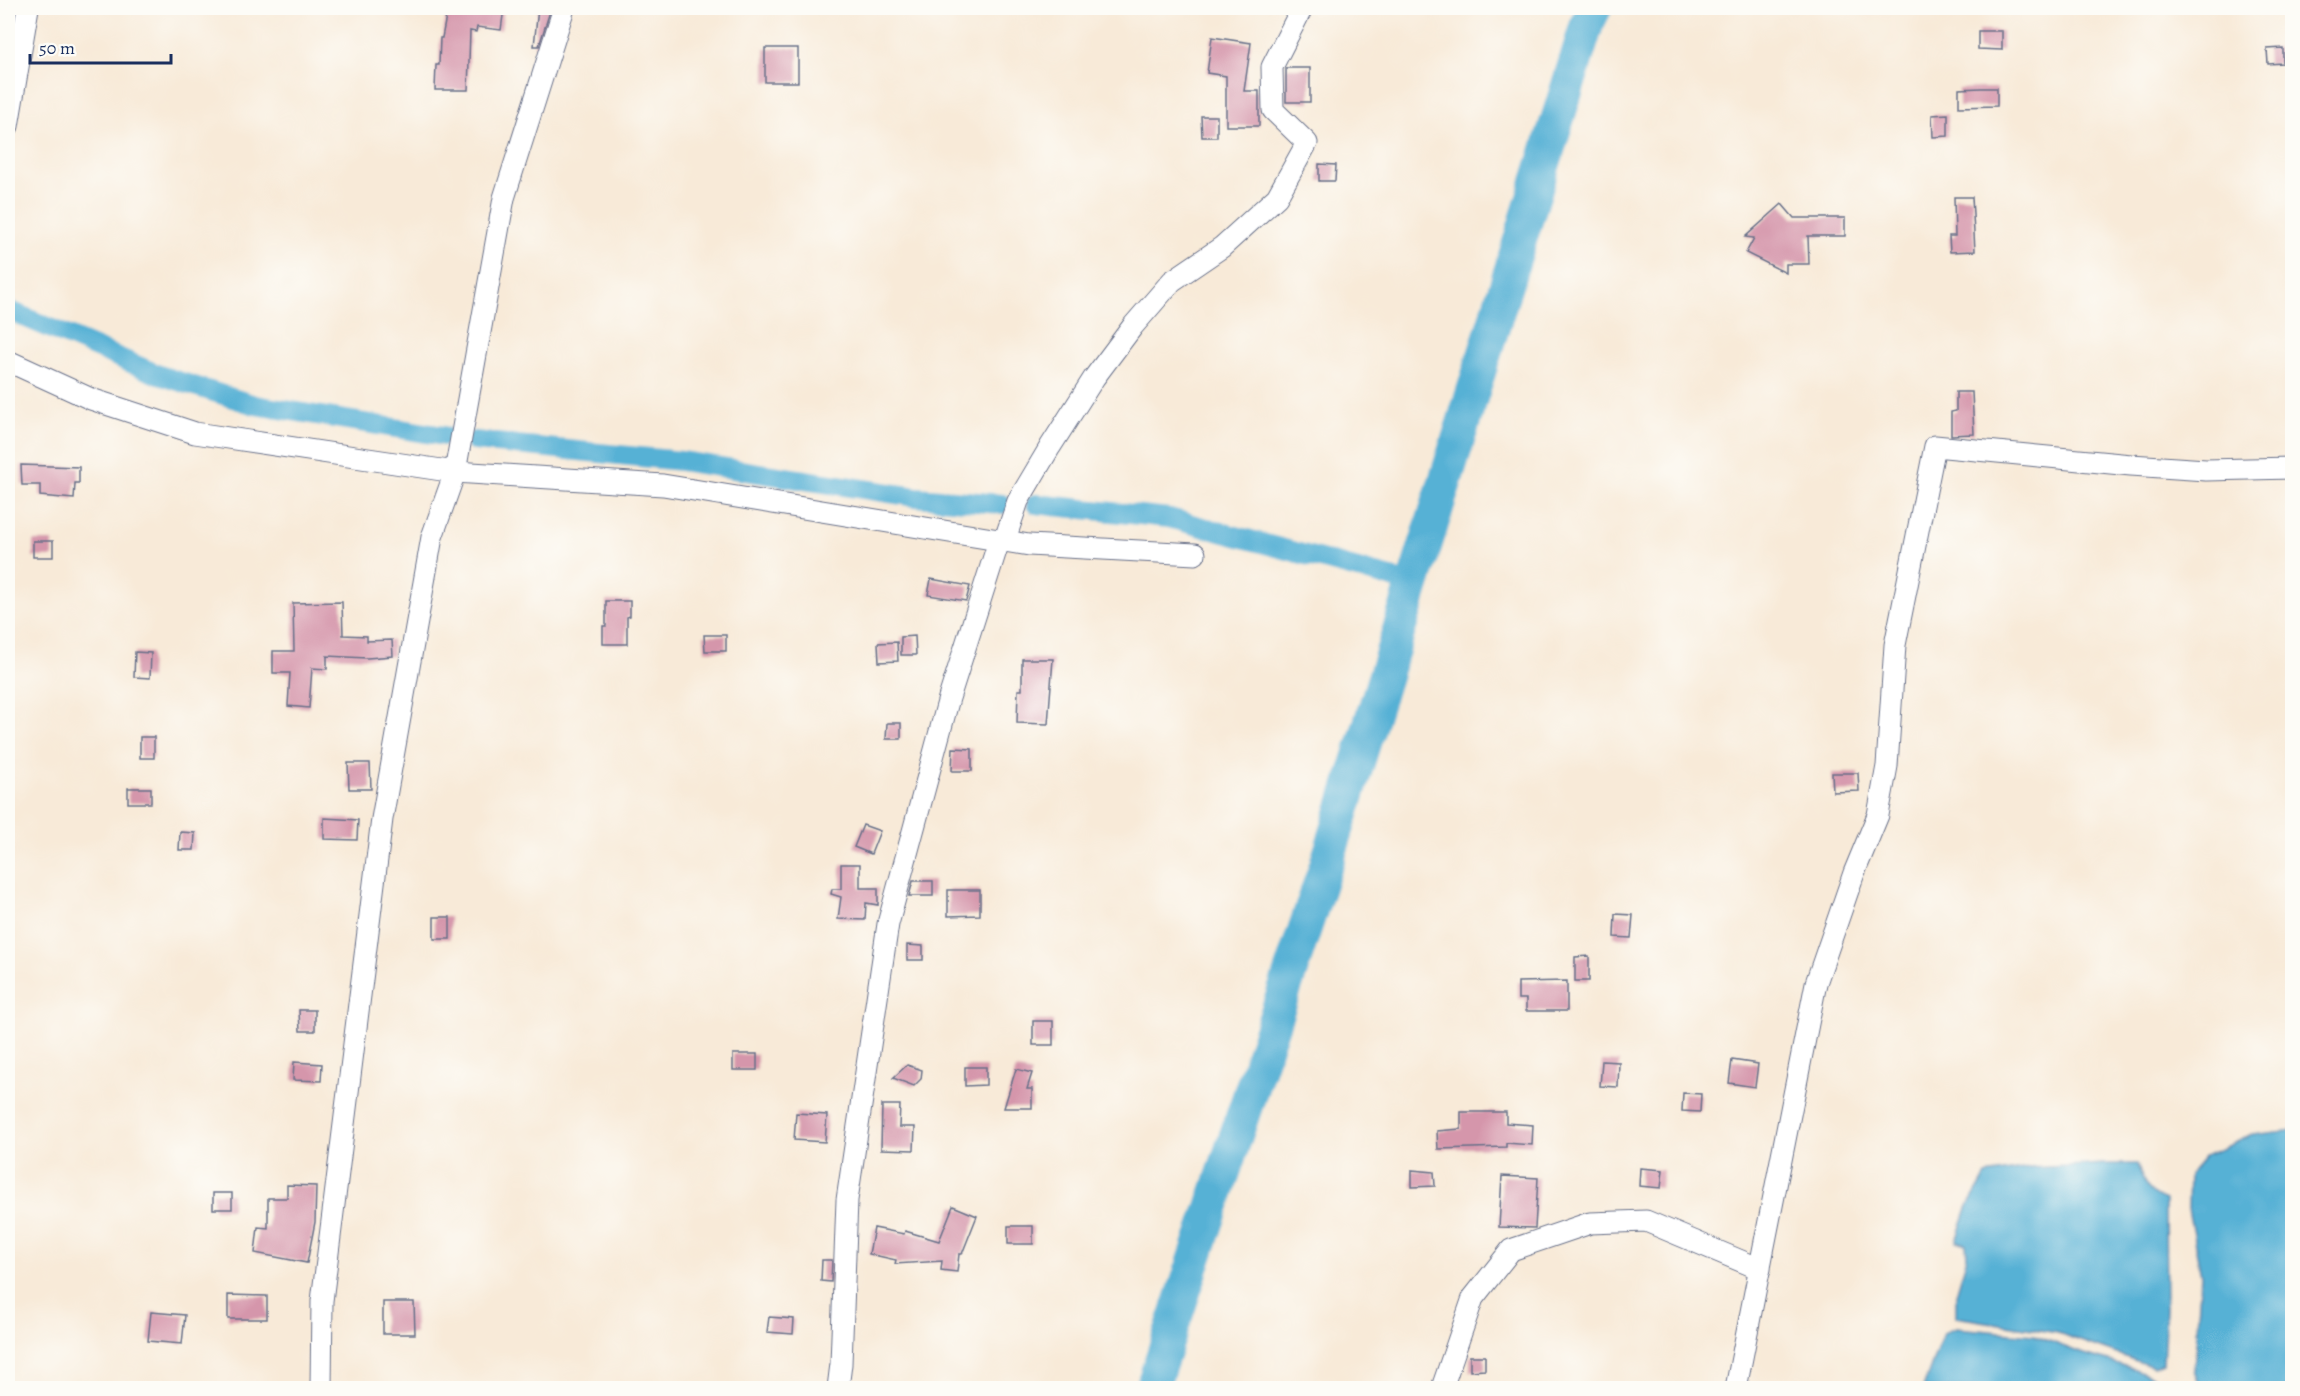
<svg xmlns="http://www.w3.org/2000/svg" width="2300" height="1396" viewBox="0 0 2300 1396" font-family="Alegreya,serif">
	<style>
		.water { fill: #57b1d5; stroke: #39709a; stroke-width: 1.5 }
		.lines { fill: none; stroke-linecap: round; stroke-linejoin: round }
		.canal { stroke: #57b1d5; stroke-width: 20 }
		.river { stroke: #57b1d5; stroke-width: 34 }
		.building { fill: #d596ab }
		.minor-casing { stroke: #687089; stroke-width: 23 }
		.minor { stroke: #fff; stroke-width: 21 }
	</style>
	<rect width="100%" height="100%" fill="#fdfcf7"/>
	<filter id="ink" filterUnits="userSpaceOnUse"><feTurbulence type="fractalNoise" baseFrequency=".0167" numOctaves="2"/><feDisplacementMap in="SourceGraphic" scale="12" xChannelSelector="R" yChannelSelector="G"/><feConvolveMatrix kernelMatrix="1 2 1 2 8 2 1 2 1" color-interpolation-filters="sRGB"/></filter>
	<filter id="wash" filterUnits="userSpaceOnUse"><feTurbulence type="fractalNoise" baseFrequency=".008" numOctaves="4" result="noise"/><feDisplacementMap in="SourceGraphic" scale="24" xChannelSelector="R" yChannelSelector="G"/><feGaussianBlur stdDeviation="1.35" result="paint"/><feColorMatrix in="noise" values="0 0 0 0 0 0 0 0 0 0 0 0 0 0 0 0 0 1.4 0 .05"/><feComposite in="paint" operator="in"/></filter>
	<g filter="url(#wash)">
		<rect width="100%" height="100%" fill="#f8ead8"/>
		<g class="water">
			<path d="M 2292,1130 L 2292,1388 L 2201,1388 L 2194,1370 L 2201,1275 L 2188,1209 L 2189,1175 L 2205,1156 L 2252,1135 Z"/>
			<path d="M 2106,1164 L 2137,1164 C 2143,1182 2147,1193 2165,1200 L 2166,1310 L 2163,1363 L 2153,1367 L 2058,1333 L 1956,1317 L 1956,1294 L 1967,1257 L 1966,1244 L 1956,1241 L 1967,1208 L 1986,1175 L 2029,1168 Z"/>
			<path d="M 1956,1328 L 2034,1335 L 2078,1352 L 2135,1369 L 2160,1379 L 2163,1388 L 1923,1388 L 1943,1333 Z"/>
		</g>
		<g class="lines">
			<g class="canal">
				<path d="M 8,310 L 159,375 L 255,405 L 444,436"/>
				<path d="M 475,441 L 681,461 L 916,497 L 1002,504"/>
				<path d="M 1036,504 L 1169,518 L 1413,584"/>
			</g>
			<path class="river" d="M 1152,1388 L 1328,859 L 1587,24 L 1595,8"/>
		</g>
		<g id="blocks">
			<g class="building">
				<path d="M 451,8 L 504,8 L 501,30 L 477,27 L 476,32 L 470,31 L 468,90 L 435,90 L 436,65 L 439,65 L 440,38 L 442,38 L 447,11 L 451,11 Z"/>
				<path d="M 538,8 L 551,8 L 539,46 L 534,46 Z"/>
				<path d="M 1978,31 L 2002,31 L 2002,50 L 1978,49 Z"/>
				<path d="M 1212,37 L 1251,43 L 1244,91 L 1259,91 L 1259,126 L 1226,126 L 1226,76 L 1207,73 Z"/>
				<rect x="765" y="48" width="33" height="34"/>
				<path d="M 2283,48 L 2283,63 L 2268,64 L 2267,49 Z"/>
				<rect x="1286" y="68" width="24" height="34"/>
				<path d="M 1981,88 L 1997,88 L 1997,106 L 1959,107 L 1959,89 Z"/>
				<path d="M 1948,114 L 1948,136 L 1933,137 L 1932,115 Z"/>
				<path d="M 1201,116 L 1217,116 L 1217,137 L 1202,137 Z"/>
				<path d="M 1319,164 L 1336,165 L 1335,181 L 1319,181 Z"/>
				<path d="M 1954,197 L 1972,197 L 1975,251 L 1950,252 L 1949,236 L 1955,236 Z"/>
				<path d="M 1782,204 L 1794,218 L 1845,218 L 1845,236 L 1808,236 L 1809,264 L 1786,264 L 1786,273 L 1746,253 L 1754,238 L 1745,237 Z"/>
				<path d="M 1956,392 L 1972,392 L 1974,434 L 1951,435 L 1951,412 L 1956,411 Z"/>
				<path d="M 21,465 L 79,467 L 79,483 L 75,483 L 74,499 L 40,496 L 40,485 L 22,485 Z"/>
				<rect x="33" y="541" width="20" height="16"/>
				<path d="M 931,579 L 970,586 L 966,601 L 928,595 Z"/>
				<path d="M 606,601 L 630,601 L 630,616 L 627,617 L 627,644 L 603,644 L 603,626 L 606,626 Z"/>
				<path d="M 342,602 L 343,635 L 367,636 L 367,641 L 392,640 L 393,656 L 367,658 L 327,656 L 327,669 L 312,668 L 309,708 L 288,706 L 290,673 L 273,673 L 273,651 L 294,651 L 293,603 Z"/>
				<path d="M 704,635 L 726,635 L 726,651 L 705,651 Z"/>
				<path d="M 915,636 L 916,655 L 901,655 L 901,637 Z"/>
				<path d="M 897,642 L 898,661 L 879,662 L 878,643 Z"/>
				<path d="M 135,652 L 151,653 L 150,678 L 134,677 Z"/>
				<path d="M 1022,659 L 1053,659 L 1048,724 L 1017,723 L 1018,690 L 1022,690 Z"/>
				<path d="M 887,723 L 901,723 L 901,739 L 886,739 Z"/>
				<rect x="140" y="737" width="14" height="21"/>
				<path d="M 953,748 L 972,749 L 972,771 L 952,771 Z"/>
				<path d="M 348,763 L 370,763 L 371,789 L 349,789 Z"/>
				<path d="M 1832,773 L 1858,773 L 1859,791 L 1833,792 Z"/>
				<rect x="128" y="788" width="23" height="15"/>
				<path d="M 324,818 L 358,820 L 357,840 L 324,839 Z"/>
				<path d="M 863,825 L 880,831 L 871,854 L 854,847 Z"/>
				<path d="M 180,832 L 195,833 L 194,850 L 179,850 Z"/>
				<path d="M 841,864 L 860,864 L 860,888 L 878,888 L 878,905 L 866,903 L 865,920 L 838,919 L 841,897 L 831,894 L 832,889 L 841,889 Z"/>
				<path d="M 913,881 L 933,881 L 933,896 L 909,896 Z"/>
				<path d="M 948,890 L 980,890 L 980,915 L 948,916 Z"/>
				<path d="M 1615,914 L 1633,915 L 1631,938 L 1614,937 Z"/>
				<rect x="434" y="917" width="16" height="22"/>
				<path d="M 907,945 L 923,946 L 923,960 L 907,960 Z"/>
				<path d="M 1589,956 L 1589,981 L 1575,981 L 1575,957 Z"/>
				<path d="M 1567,981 L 1567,1011 L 1526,1011 L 1526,999 L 1518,999 L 1518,982 Z"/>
				<path d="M 299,1010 L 315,1010 L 315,1031 L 300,1031 Z"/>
				<rect x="1033" y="1021" width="20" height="24"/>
				<rect x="733" y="1054" width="24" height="16"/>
				<path d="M 1732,1060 L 1758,1064 L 1755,1087 L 1729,1083 Z"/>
				<path d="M 1602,1061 L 1619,1062 L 1618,1087 L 1600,1086 Z"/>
				<path d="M 294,1062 L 322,1064 L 321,1081 L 293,1080 Z"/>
				<path d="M 907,1065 L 922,1070 L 921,1079 L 914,1086 L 893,1078 Z"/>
				<path d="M 965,1067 L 986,1067 L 986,1085 L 965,1086 Z"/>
				<path d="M 1016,1069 L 1032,1073 L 1027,1089 L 1032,1089 L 1032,1108 L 1004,1108 Z"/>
				<path d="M 1683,1093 L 1701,1094 L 1700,1112 L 1682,1111 Z"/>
				<path d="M 882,1105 L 900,1105 L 899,1127 L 915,1127 L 914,1150 L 881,1149 Z"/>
				<path d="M 1461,1112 L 1506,1112 L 1506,1123 L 1533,1125 L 1532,1145 L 1506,1143 L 1506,1147 L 1438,1149 L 1437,1131 L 1461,1129 Z"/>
				<path d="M 796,1113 L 827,1115 L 825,1142 L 794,1140 Z"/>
				<path d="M 1640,1168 L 1663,1170 L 1661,1188 L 1639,1186 Z"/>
				<path d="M 1412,1170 L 1434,1172 L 1435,1186 L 1412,1187 Z"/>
				<path d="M 1502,1176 L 1538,1178 L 1535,1228 L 1499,1227 Z"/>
				<path d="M 287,1185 L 316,1186 L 315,1222 L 307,1263 L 255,1253 L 258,1227 L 268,1228 L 268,1198 L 287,1198 Z"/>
				<rect x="213" y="1193" width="19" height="16"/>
				<path d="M 953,1206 L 977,1216 L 962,1254 L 959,1254 L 957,1272 L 941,1270 L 942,1261 L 895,1264 L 896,1260 L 869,1254 L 874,1228 L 904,1234 L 905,1231 L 939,1241 Z"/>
				<rect x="1008" y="1226" width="25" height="18"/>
				<path d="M 822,1260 L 832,1260 L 831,1282 L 821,1281 Z"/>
				<path d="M 228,1295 L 267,1296 L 267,1319 L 228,1319 Z"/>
				<path d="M 383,1302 L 414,1302 L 415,1334 L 383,1334 Z"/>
				<path d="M 151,1312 L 185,1315 L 182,1344 L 148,1341 Z"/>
				<path d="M 769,1317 L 794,1319 L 793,1334 L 767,1332 Z"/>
				<path d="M 1470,1356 L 1485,1356 L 1485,1370 L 1470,1371 Z"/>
			</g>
		</g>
	</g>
	<g filter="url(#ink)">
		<use href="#blocks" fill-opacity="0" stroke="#687089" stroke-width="1.5"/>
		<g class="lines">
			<defs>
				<g id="minor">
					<path d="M 8,126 L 28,8"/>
					<path d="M 8,361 L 91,399 L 195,433 L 455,472 L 663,485 L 1029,545 L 1195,554"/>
					<path d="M 1004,542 L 1018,501 L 1050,447 L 1094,378 L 1133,326 L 1172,281 L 1222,247 L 1277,197 L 1307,143 L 1273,110 L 1272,67 L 1302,8"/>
					<path d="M 321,1388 L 322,1301 L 382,819 L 432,537 L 455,472 L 504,198 L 564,8"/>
					<path d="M 838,1388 L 841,1364 L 847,1200 L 888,924 L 949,698 L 999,541"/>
					<path d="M 1442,1388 L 1473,1298 L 1511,1250 L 1590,1223 L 1646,1221 L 1760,1269"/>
					<path d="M 1736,1388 L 1816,983 L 1854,873 L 1878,815 L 1887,766 L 1895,645 L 1935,446 L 2131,465 L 2206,470 L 2292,468"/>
				</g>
			</defs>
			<use href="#minor" class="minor-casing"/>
			<use href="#minor" class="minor"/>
		</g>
	</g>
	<rect width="2300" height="1396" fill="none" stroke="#fdfcf7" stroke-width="30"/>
	<path d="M30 54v9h141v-9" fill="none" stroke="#1b2f5e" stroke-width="3"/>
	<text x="39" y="54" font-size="18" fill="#1b2f5e" stroke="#fdfcf7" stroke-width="4.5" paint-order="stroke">50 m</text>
</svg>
